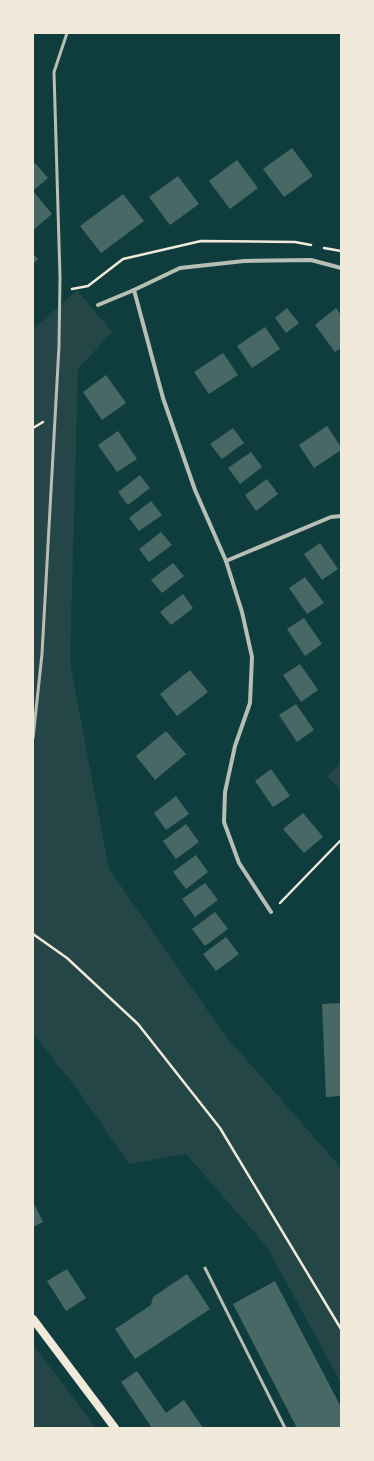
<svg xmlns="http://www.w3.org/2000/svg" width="374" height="1461" viewBox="0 0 374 1461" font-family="Manrope,sans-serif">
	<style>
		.green { fill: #244646 }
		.building { fill: #486865 }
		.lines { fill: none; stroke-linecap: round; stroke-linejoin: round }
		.path { stroke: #f1e9da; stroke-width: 2.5 }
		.service { stroke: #b8beb3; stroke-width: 3 }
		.minor { stroke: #b8beb3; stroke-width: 4 }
		.secondary { stroke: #f1e9da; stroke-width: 8 }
	</style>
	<rect width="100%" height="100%" fill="#0f3d3e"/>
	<g class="green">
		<path d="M 77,290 L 112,332 L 78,369 L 70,663 L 109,869 L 224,1034 L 341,1168 L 341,1383 L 267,1247 L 186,1154 L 129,1164 L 77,1089 L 33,1033 L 33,329 Z"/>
		<path d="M 341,763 L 341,791 L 327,776 Z"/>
		<path d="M 33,1345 L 96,1428 L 33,1428 Z"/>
	</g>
	<g class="building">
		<path d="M 292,148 L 313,176 L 284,197 L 263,169 Z"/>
		<path d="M 237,160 L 258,188 L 230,209 L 209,181 Z"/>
		<path d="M 35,163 L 48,178 L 33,191 L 52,214 L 33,230 L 33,164 Z"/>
		<path d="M 178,176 L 199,204 L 170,225 L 149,197 Z"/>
		<path d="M 123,194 L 144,221 L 101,253 L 80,226 Z"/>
		<path d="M 33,254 L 38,259 L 33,264 Z"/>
		<path d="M 287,308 L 299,323 L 286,333 L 275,318 Z"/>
		<path d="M 336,308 L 341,315 L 341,348 L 335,352 L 315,325 Z"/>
		<path d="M 265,327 L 280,349 L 252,368 L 237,346 Z"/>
		<path d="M 223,353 L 238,375 L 209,394 L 194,372 Z"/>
		<path d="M 106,375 L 126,403 L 102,420 L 83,392 Z"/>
		<path d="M 327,426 L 341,447 L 341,450 L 314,468 L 299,445 Z"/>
		<path d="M 233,428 L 244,443 L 222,459 L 210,444 Z"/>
		<path d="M 118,431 L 137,459 L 117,472 L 98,445 Z"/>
		<path d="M 251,452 L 262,467 L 240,484 L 228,468 Z"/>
		<path d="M 140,475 L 150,488 L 128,505 L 118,492 Z"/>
		<path d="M 267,479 L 278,494 L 256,511 L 245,495 Z"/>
		<path d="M 151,501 L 162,515 L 139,531 L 129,518 Z"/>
		<path d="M 161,532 L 172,545 L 149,562 L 139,549 Z"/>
		<path d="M 320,543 L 338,569 L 322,580 L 304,554 Z"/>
		<path d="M 173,563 L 184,576 L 162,593 L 151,580 Z"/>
		<path d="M 305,577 L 324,603 L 307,614 L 289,588 Z"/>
		<path d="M 183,594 L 193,608 L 171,625 L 160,612 Z"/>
		<path d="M 304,618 L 322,644 L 305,656 L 287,629 Z"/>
		<path d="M 300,664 L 318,690 L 301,702 L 283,675 Z"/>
		<path d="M 190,670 L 208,692 L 177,716 L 160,694 Z"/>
		<path d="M 296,704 L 314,730 L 297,742 L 279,715 Z"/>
		<path d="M 166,731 L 186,754 L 155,780 L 136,756 Z"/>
		<path d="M 271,769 L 290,796 L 273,807 L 255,781 Z"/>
		<path d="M 176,796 L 189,814 L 166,830 L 154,813 Z"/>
		<path d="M 303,813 L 323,837 L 304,853 L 283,829 Z"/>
		<path d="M 186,824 L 199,842 L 176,859 L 163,841 Z"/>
		<path d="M 196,855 L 208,872 L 186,889 L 173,872 Z"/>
		<path d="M 205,883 L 218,900 L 195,917 L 182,899 Z"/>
		<path d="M 215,912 L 228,929 L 205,946 L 192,929 Z"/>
		<path d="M 226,937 L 239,954 L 216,971 L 203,954 Z"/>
		<path d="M 341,1003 L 341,1096 L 326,1097 L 322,1004 Z"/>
		<path d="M 33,1202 L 43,1222 L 33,1227 Z"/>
		<path d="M 67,1269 L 86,1298 L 66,1311 L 47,1281 Z"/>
		<path d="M 187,1274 L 210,1309 L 135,1359 L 115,1329 L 151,1305 L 153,1297 Z"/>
		<path d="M 275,1281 L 341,1407 L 341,1428 L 297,1428 L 233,1304 Z"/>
		<path d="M 137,1371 L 166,1413 L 184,1400 L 203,1428 L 152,1428 L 121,1382 Z"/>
	</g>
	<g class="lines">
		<g class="path">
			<path d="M 324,248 L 341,251"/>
			<path d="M 72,289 L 88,286 L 123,259 L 201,241 L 295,242 L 311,245"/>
			<path d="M 33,428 L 43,422"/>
			<path d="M 280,903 L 341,840"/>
			<path d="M 33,934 L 67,958 L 138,1024 L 220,1128 L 341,1329"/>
		</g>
		<g class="service">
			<path d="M 33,738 L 42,654 L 59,346 L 60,277 L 54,72 L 67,33"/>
			<path d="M 205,1268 L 285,1428"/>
		</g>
		<g class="minor">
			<path d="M 134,290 L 163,398 L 195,490 L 226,561 L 242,612 L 252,657 L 250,703 L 235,746 L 225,792 L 224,822 L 239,863 L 271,912"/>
			<path d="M 98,305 L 134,290 L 180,268 L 244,261 L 311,260 L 341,268"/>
			<path d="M 226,561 L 331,517 L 341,516"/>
		</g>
		<path class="secondary" d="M 33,1319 L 115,1428"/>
	</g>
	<rect width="374" height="1461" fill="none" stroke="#f1e9da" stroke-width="68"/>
</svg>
